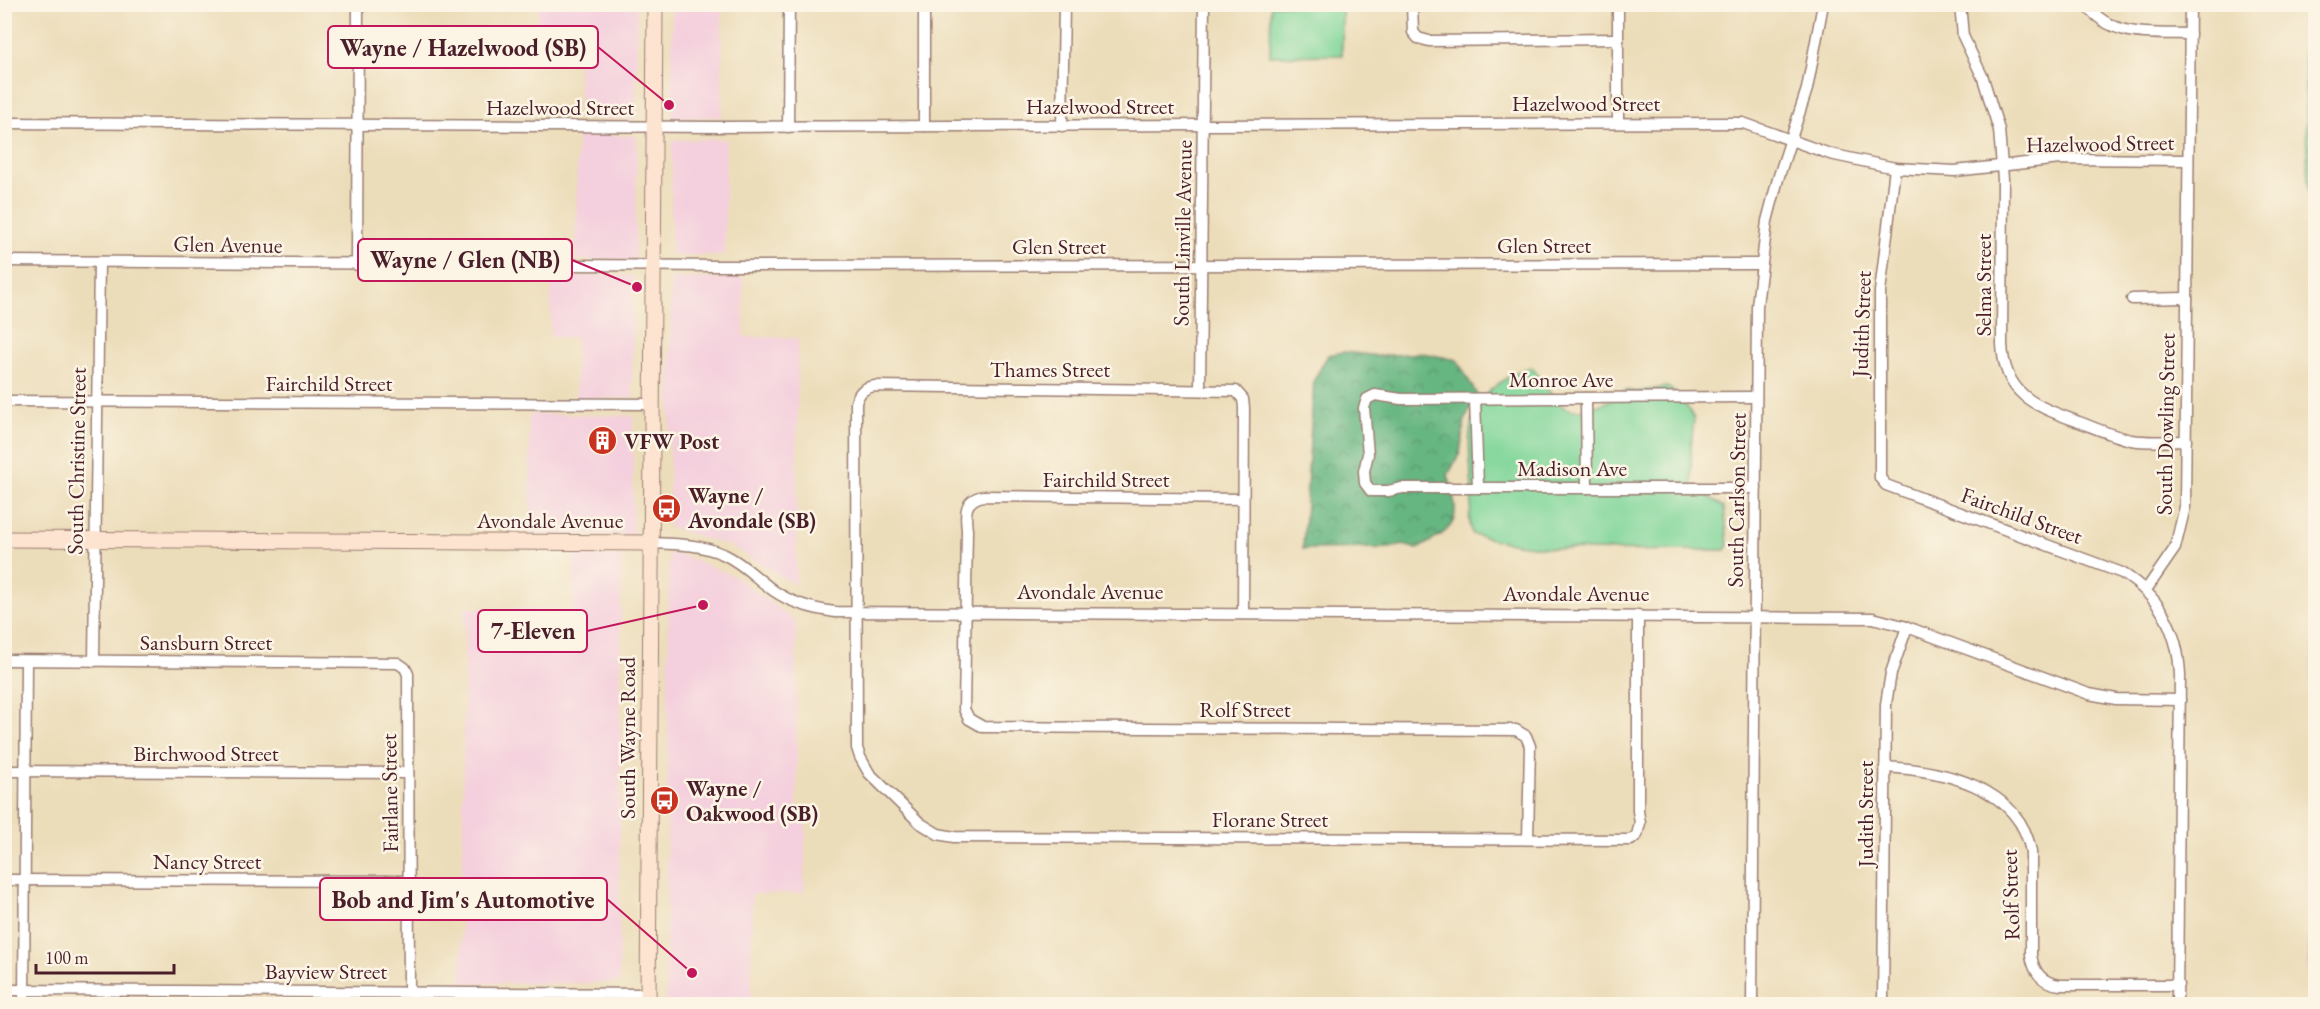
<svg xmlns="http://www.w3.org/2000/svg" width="2320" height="1009" viewBox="0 0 2320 1009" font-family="'EB Garamond',serif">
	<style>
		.built { fill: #f4cfdd }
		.industrial { fill: #d0bdcd }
		.green { fill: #7ed599; stroke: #647a62; stroke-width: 1.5 }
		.forest { fill: url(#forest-crowns); stroke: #586a56; stroke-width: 1.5 }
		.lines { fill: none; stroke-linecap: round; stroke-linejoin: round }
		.street-casing { stroke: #9b7e72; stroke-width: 13 }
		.secondary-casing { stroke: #9b7e72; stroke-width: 17 }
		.street { stroke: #fff; stroke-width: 10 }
		.secondary { stroke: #fde4d0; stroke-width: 15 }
		.labels { text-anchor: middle; stroke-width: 5; stroke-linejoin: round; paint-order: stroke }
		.street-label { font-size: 22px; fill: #4a1f2b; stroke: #fcf5e5 }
		.poi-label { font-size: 22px; font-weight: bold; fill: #4a1f2b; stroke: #fcf5e5; text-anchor: start }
		.leader { fill: none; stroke: #c2185b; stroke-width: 2 }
		.callout-dot { fill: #c2185b; stroke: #fcf5e5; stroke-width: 2 }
		.callout { fill: #fcf5e5; stroke: #c2185b; stroke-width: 2 }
		.callout-label { font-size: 24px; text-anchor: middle; font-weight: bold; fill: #4a1f2b }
	</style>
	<defs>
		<pattern id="forest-crowns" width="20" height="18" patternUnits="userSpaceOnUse" patternTransform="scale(1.5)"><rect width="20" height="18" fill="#66b681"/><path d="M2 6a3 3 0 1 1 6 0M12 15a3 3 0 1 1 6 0" fill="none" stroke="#56936a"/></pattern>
	</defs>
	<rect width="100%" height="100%" fill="#fcf5e5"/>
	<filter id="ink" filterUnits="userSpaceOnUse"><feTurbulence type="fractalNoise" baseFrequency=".0167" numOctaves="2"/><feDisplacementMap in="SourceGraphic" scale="12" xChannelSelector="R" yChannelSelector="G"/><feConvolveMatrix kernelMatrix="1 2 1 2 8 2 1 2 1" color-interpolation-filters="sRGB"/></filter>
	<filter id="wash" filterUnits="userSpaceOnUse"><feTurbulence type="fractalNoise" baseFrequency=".008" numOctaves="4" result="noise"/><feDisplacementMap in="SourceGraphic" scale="24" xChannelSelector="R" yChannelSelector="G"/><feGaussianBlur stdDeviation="1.35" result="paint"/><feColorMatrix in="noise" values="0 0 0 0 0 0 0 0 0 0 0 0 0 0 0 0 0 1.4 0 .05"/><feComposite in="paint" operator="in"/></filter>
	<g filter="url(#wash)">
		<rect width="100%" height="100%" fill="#ecddba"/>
		<g class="built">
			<path d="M 538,5 L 637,5 L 636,119 L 580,119 L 578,61 L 537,61 Z"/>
			<rect x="672" y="5" width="50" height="112"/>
			<path d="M 577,135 L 637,136 L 635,260 L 576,260 Z"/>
			<path d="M 726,139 L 724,255 L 671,255 L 672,140 Z"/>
			<path d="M 551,275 L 633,276 L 632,398 L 576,398 L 576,338 L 551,337 Z"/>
			<path d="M 743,278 L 744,337 L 798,338 L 796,585 L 733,547 L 669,527 L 671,279 Z"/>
			<path d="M 529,414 L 633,416 L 633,534 L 531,534 Z"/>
			<path d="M 669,553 L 682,555 L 736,577 L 796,622 L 797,821 L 806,821 L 804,893 L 752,894 L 751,1004 L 666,1004 Z"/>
			<path d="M 574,555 L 621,556 L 619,983 L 461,983 L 465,608 L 574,610 Z"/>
			<path d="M 99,1002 L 326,1004 L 99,1004 Z"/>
		</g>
		<path class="industrial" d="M 2315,370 L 2316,1004 L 2308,1004 Z"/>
		<g class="green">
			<path d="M 1271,5 L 1342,5 L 1342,55 L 1270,56 Z"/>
			<path d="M 2303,5 L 2315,5 L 2315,238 L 2309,213 Z"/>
			<path d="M 1531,367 C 1554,389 1552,420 1593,407 C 1606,403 1616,399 1626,390 L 1636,392 L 1667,387 L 1681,397 L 1694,419 L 1691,447 L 1692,486 C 1703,495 1715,498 1724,508 L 1728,545 L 1725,550 C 1645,549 1549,557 1472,534 C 1466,513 1473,511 1472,493 C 1471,448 1458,411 1502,381 C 1512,375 1520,370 1531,367 Z"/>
		</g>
		<path class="forest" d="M 1344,352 L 1378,356 L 1422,353 L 1457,360 L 1477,395 L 1465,420 L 1460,453 L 1448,475 C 1461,522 1459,526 1417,549 L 1404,545 L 1389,548 L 1303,549 L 1314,380 L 1328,355 Z"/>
	</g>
	<g filter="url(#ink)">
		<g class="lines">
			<defs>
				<g id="street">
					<path d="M 1412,4 L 1413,32 L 1418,38 L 1429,41 L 1618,39"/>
					<path d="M 1618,4 L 1618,123"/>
					<path d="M 1960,4 L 1963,36 L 1983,78 L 1999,130 L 2003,179 L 2002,344 C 2004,396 2036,406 2079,422 C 2095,428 2113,436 2131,440 C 2148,443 2168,441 2186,441"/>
					<path d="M 2086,4 C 2111,39 2152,33 2190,34"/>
					<path d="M 4,123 L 720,127 L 1736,123 L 1743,123 L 1830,154 L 1895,168 L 1955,171 L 2060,159 L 2188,160"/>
					<path d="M 924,126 L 924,4"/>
					<path d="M 1062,126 L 1064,4"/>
					<path d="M 788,127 L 789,4"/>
					<path d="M 1895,168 L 1880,292 L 1880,478 L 1886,485 L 2122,573 C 2160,596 2178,631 2180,675 L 2177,1004"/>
					<path d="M 4,261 L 718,266 L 1760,264"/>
					<path d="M 357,265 L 358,4"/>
					<path d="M 2132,299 L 2187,298"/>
					<path d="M 1200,389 L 1204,4"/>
					<path d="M 1586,398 L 1587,488"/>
					<path d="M 1475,399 L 1478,488"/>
					<path d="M 4,401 L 652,404"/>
					<path d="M 1756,488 L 1402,488 L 1388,491 L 1371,491 L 1365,483 L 1364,471 L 1368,454 L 1364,408 L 1367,399 L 1375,395 L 1401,399 L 1756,397"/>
					<path d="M 1243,499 L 983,496 C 964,500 965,513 967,530 L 964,709 L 969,719 L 983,727 L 1516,730 L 1526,736 L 1530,746 L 1528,839"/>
					<path d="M 651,543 C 677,544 701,544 725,555 C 744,564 757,579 774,591 C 793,604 813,609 835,612 L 1873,618 L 1907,627 L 2089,694 L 2116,699 L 2180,700"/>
					<path d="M 2146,590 L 2175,548 L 2185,507 L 2190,4"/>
					<path d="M 1243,614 L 1244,408 L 1243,399 L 1236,391 L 875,386 C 864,387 858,393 856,403 L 857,748 L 860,757 L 869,773 L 920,823 L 938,834 L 954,837 L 1631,840 L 1637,835 L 1640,823 L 1638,811 L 1638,615"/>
					<path d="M 4,660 L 398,663 L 405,668 L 408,674 L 409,991"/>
					<path d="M 94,661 L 99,262"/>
					<path d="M 1885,767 C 1941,770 2020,786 2031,852 L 2031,955 C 2034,973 2042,983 2060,985 L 2178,985"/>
					<path d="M 4,771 L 407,773"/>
					<path d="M 4,880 L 410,881"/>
					<path d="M 4,990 L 647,994"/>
					<path d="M 24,1004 L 26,661"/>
					<path d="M 1752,1004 L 1757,306 L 1767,221 L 1778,179 L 1807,89 L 1823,4"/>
					<path d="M 1883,1004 L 1886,704 L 1891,673 L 1907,627"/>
				</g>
				<g id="secondary">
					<path d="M 4,539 L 651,543"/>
					<path d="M 648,1004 L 655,4"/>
				</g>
			</defs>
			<use href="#street" class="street-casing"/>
			<use href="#secondary" class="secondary-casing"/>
			<use href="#street" class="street"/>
			<use href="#secondary" class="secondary"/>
		</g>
	</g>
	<defs>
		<symbol id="building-disc" viewBox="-11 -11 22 22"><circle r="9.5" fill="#c8321e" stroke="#fcf5e5"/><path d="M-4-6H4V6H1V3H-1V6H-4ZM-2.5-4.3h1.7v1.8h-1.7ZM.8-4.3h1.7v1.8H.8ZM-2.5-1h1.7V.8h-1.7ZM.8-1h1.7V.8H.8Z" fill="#fff"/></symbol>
		<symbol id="bus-disc" viewBox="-11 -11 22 22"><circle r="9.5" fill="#c8321e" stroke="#fcf5e5"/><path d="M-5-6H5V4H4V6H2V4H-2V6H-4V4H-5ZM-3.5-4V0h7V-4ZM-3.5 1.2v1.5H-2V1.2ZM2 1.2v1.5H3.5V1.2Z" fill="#fff"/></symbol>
	</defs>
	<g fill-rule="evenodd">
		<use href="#building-disc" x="586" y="424" width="33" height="33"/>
		<use href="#bus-disc" x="650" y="492" width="33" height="33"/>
		<use href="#bus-disc" x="648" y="784" width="33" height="33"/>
	</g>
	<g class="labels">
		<g class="street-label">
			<text x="1586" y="111">Hazelwood Street</text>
			<text x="1100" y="114">Hazelwood Street</text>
			<text x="560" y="115">Hazelwood Street</text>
			<text transform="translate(2100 143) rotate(-1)" y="8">Hazelwood Street</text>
			<text transform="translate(1182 233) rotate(-89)" y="8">South Linville Avenue</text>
			<text transform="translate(228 244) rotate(1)" y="8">Glen Avenue</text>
			<text x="1544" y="253">Glen Street</text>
			<text x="1059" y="254">Glen Street</text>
			<text transform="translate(1983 285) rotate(-90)" y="8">Selma Street</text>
			<text transform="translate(1861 324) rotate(-88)" y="8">Judith Street</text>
			<text x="1050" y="377">Thames Street</text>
			<text x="1561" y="387">Monroe Ave</text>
			<text x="329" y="391">Fairchild Street</text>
			<text transform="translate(2165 424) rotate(-89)" y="8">South Dowling Street</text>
			<text transform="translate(76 461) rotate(-89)" y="8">South Christine Street</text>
			<text x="1572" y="476">Madison Ave</text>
			<text x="1106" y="487">Fairchild Street</text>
			<text transform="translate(1736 500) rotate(-89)" y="8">South Carlson Street</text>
			<text transform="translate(2022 515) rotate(20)" y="8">Fairchild Street</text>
			<text x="550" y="528">Avondale Avenue</text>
			<text x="1090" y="599">Avondale Avenue</text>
			<text x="1576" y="601">Avondale Avenue</text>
			<text x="206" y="650">Sansburn Street</text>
			<text x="1245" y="717">Rolf Street</text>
			<text transform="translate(627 738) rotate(-90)" y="8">South Wayne Road</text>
			<text x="206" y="761">Birchwood Street</text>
			<text transform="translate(389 793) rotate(-91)" y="8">Fairlane Street</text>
			<text transform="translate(1865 814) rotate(-90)" y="8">Judith Street</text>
			<text x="1270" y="827">Florane Street</text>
			<text x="207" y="869">Nancy Street</text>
			<text transform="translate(2010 895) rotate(-92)" y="8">Rolf Street</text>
			<text x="326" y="979">Bayview Street</text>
		</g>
		<g class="poi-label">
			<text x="624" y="449">VFW Post</text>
			<text x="688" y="503">Wayne /<tspan x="688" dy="25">Avondale (SB)</tspan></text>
			<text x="686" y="796">Wayne /<tspan x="686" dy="25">Oakwood (SB)</tspan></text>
		</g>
	</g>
	<path class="leader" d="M669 105L598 47M637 287L572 260M703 605L587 631M692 973L607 899"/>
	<g class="callout-dot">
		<circle cx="669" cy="105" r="6"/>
		<circle cx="637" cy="287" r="6"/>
		<circle cx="703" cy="605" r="6"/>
		<circle cx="692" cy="973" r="6"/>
	</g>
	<g class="callout">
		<rect x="328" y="26" width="270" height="42" rx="6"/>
		<rect x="358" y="239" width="214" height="42" rx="6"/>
		<rect x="478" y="610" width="109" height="42" rx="6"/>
		<rect x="320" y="878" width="287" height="42" rx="6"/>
	</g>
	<g class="callout-label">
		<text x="463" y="56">Wayne / Hazelwood (SB)</text>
		<text x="465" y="268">Wayne / Glen (NB)</text>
		<text x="533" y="639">7-Eleven</text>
		<text x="463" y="908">Bob and Jim's Automotive</text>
	</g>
	<rect width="2320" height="1009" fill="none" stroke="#fcf5e5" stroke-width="24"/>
	<path d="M36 964v9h138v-9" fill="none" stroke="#4a1f2b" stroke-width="3"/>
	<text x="45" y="964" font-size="18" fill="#4a1f2b" stroke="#fcf5e5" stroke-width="4.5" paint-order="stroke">100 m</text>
</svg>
